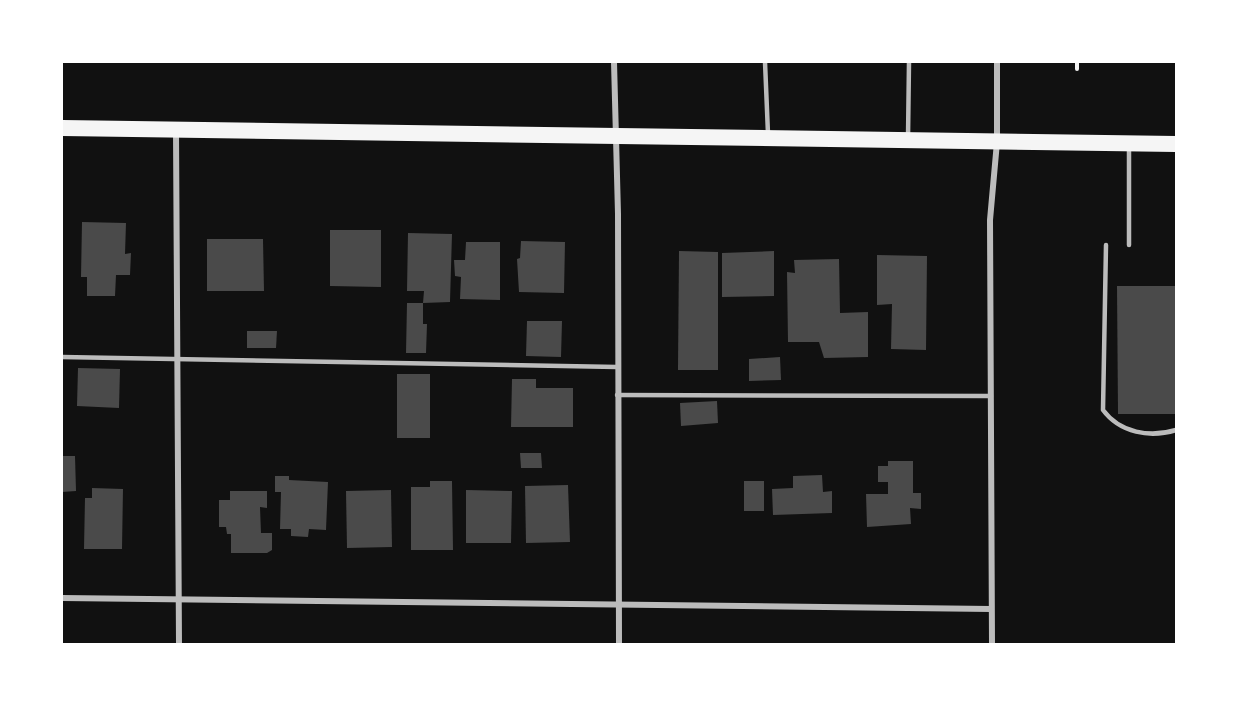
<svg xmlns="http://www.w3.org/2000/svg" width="1238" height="706" viewBox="0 0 1238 706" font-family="Rubik,sans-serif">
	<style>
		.building { fill: #4a4a4a }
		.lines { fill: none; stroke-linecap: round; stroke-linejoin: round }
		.path { stroke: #f5f5f5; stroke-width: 4 }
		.service { stroke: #bcbcbc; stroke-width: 4.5 }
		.minor { stroke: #bcbcbc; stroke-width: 6 }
		.trunk { stroke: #f5f5f5; stroke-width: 16 }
	</style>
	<rect width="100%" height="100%" fill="#111"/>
	<g class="building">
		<path d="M 82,222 L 126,223 L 125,254 L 131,253 L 130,275 L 116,275 L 115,296 L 87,296 L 87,277 L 81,277 Z"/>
		<path d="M 330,230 L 381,230 L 381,287 L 330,286 Z"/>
		<path d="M 408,233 L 452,234 L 450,302 L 423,303 L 424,291 L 407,291 Z"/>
		<path d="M 207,239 L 263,239 L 264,291 L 207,291 Z"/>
		<path d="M 521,241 L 565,242 L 564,293 L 519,292 L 517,259 L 520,258 Z"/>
		<path d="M 466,242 L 500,242 L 500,300 L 460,299 L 461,277 L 455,276 L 454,260 L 465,260 Z"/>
		<path d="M 679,251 L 718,252 L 718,370 L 678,370 Z"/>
		<path d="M 774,251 L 774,296 L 722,297 L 722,253 Z"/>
		<path d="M 877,255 L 927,256 L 926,350 L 891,349 L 892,304 L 877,305 Z"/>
		<path d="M 839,259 L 840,313 L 868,312 L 868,357 L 824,358 L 819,342 L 788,342 L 787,272 L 795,273 L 794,260 Z"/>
		<path d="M 1117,286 L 1175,286 L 1175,414 L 1118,414 Z"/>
		<path d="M 407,303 L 423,303 L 423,324 L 427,324 L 426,353 L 406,353 Z"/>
		<path d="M 527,321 L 562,321 L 561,357 L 526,356 Z"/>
		<path d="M 247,331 L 277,331 L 276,348 L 247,348 Z"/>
		<path d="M 780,357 L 781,380 L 749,381 L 749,359 Z"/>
		<path d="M 78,368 L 120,369 L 119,408 L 77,406 Z"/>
		<rect x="397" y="374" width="33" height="64"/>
		<path d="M 512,379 L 536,379 L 536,388 L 573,388 L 573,427 L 511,427 Z"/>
		<path d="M 717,401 L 718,423 L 681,426 L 680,403 Z"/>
		<path d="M 520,453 L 541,453 L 542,468 L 521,468 Z"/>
		<path d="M 62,456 L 75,456 L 76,491 L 62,492 Z"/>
		<path d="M 888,461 L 913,461 L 913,493 L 921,493 L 921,509 L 910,508 L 911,524 L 867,527 L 866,494 L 888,494 L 888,482 L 878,482 L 878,466 L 888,466 Z"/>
		<path d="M 822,475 L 823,492 L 832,491 L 832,513 L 773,515 L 772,489 L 793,488 L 793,476 Z"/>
		<path d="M 275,476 L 289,476 L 289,480 L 328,482 L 326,530 L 309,529 L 308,537 L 291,536 L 291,529 L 280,529 L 281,492 L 275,492 Z"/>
		<path d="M 430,481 L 452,481 L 453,550 L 411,550 L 411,487 L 430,487 Z"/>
		<rect x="744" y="481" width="20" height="30"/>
		<path d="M 568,485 L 570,542 L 526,543 L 525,486 Z"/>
		<path d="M 92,488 L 123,489 L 122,549 L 84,549 L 85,498 L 92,498 Z"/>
		<path d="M 391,490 L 392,547 L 347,548 L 346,491 Z"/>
		<path d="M 466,490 L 512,491 L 511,543 L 466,543 Z"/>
		<path d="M 230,491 L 267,491 L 267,508 L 260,507 L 261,533 L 272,533 L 272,550 L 267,553 L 231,553 L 231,534 L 227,534 L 226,527 L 219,527 L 219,500 L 230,500 Z"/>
	</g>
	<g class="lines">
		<path class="path" d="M 1077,62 L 1077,69"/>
		<g class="service">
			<path d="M 765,62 L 768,134"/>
			<path d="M 908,138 L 909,62"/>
			<path d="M 1129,147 L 1129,245"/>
			<path d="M 1106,245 L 1103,410 C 1120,433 1150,438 1176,430"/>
			<path d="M 62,357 L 617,367"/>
			<path d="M 617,395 L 991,396"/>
		</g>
		<g class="minor">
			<path d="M 614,62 L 618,214 L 619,644"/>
			<path d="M 176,131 L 179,644"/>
			<path d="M 62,598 L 991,609"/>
			<path d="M 992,644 L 990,220 L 997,142 L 997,62"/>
		</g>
		<path class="trunk" d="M 62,128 L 1176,144"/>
	</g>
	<rect width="1238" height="706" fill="none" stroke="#ffffff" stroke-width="126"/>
</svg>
